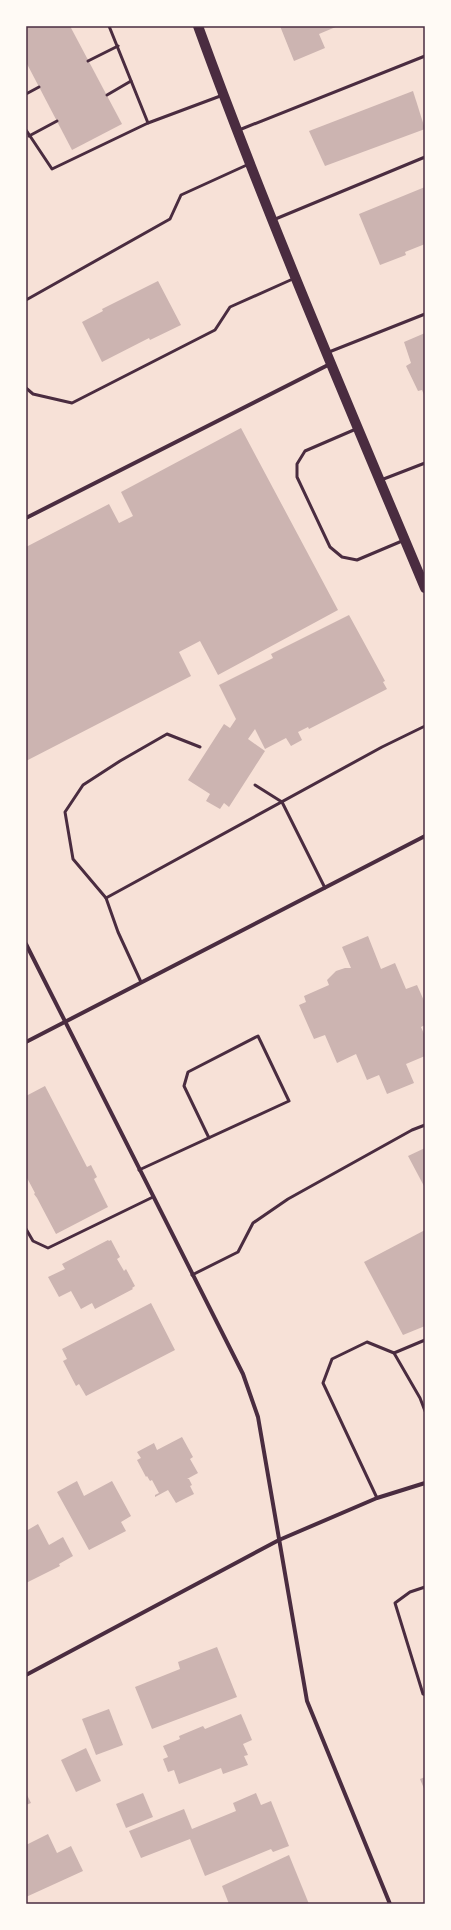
<svg xmlns="http://www.w3.org/2000/svg" width="451" height="1930" viewBox="0 0 451 1930" font-family="'PT Sans',sans-serif">
	<style>
		.building { fill: #ccb4b1 }
		.lines { fill: none; stroke-linecap: round; stroke-linejoin: round }
		.service { stroke: #4a2c40; stroke-width: 3 }
		.minor { stroke: #4a2c40; stroke-width: 4 }
		.primary { stroke: #4a2c40; stroke-width: 10 }
		.neatline { fill: none; stroke: #4a2c40; stroke-width: 1.5 }
	</style>
	<rect width="100%" height="100%" fill="#f7e1d7"/>
	<g class="building">
		<path d="M 26,26 L 70,26 L 122,124 L 72,150 L 26,62 Z"/>
		<path d="M 280,26 L 338,26 L 319,34 L 325,48 L 294,61 Z"/>
		<path d="M 413,91 L 425,129 L 325,166 L 309,131 Z"/>
		<path d="M 425,187 L 425,244 L 405,252 L 406,255 L 380,265 L 359,214 Z"/>
		<path d="M 158,281 L 181,325 L 150,340 L 149,338 L 102,362 L 82,322 L 103,311 L 102,309 Z"/>
		<path d="M 425,333 L 425,397 L 422,390 L 418,391 L 406,366 L 411,363 L 404,342 Z"/>
		<path d="M 241,428 L 338,610 L 218,675 L 200,641 L 179,652 L 191,676 L 26,761 L 26,547 L 109,504 L 119,523 L 133,516 L 121,492 Z"/>
		<path d="M 349,615 L 385,681 L 383,682 L 387,689 L 309,729 L 308,727 L 298,732 L 302,740 L 291,746 L 286,738 L 265,749 L 255,729 L 248,739 L 265,751 L 229,807 L 224,803 L 220,809 L 206,801 L 210,794 L 188,780 L 224,724 L 230,728 L 236,719 L 219,685 L 273,658 L 271,654 Z"/>
		<path d="M 368,936 L 381,969 L 395,963 L 406,989 L 417,985 L 425,1003 L 425,1025 L 421,1027 L 425,1036 L 425,1056 L 406,1064 L 414,1083 L 387,1094 L 379,1075 L 367,1080 L 356,1054 L 337,1063 L 325,1035 L 314,1039 L 299,1005 L 306,1002 L 304,996 L 329,985 L 327,980 L 336,971 L 345,968 L 351,968 L 342,947 Z"/>
		<path d="M 45,1086 L 87,1167 L 91,1165 L 97,1177 L 94,1179 L 108,1207 L 56,1234 L 37,1198 L 34,1194 L 35,1193 L 26,1176 L 26,1096 Z"/>
		<path d="M 425,1148 L 425,1188 L 408,1156 Z"/>
		<path d="M 425,1230 L 425,1326 L 403,1335 L 364,1262 Z"/>
		<path d="M 108,1240 L 109,1241 L 111,1240 L 120,1257 L 117,1259 L 124,1271 L 126,1269 L 135,1286 L 132,1288 L 133,1289 L 95,1309 L 92,1303 L 81,1309 L 71,1291 L 59,1297 L 48,1277 L 65,1269 L 62,1264 Z"/>
		<path d="M 151,1303 L 175,1350 L 86,1396 L 79,1384 L 76,1386 L 63,1361 L 67,1359 L 62,1349 Z"/>
		<path d="M 182,1437 L 193,1457 L 190,1459 L 198,1473 L 187,1479 L 189,1479 L 192,1485 L 190,1486 L 194,1494 L 176,1503 L 168,1490 L 155,1497 L 155,1495 L 159,1493 L 152,1480 L 150,1481 L 147,1476 L 146,1477 L 137,1460 L 141,1458 L 137,1452 L 154,1443 L 157,1450 Z"/>
		<path d="M 77,1481 L 84,1496 L 112,1481 L 131,1516 L 121,1522 L 126,1531 L 89,1550 L 57,1492 Z"/>
		<path d="M 38,1524 L 49,1545 L 63,1537 L 73,1556 L 59,1564 L 60,1566 L 26,1583 L 26,1531 Z"/>
		<path d="M 217,1647 L 237,1697 L 152,1729 L 135,1687 L 180,1669 L 178,1662 Z"/>
		<path d="M 109,1709 L 123,1745 L 96,1755 L 82,1719 Z"/>
		<path d="M 241,1714 L 252,1740 L 243,1744 L 248,1755 L 244,1756 L 248,1765 L 223,1774 L 221,1768 L 179,1784 L 174,1770 L 168,1772 L 163,1759 L 168,1757 L 163,1746 L 180,1739 L 179,1736 L 203,1726 L 205,1729 Z"/>
		<path d="M 86,1748 L 101,1781 L 76,1792 L 61,1760 Z"/>
		<path d="M 425,1777 L 425,1791 L 420,1779 Z"/>
		<path d="M 26,1793 L 31,1803 L 26,1805 Z"/>
		<path d="M 143,1793 L 153,1817 L 126,1828 L 116,1804 Z"/>
		<path d="M 256,1793 L 261,1805 L 271,1801 L 289,1846 L 273,1852 L 271,1849 L 205,1876 L 190,1839 L 141,1858 L 129,1831 L 184,1809 L 192,1829 L 236,1811 L 233,1803 Z"/>
		<path d="M 48,1834 L 57,1853 L 71,1846 L 83,1871 L 26,1897 L 26,1845 Z"/>
		<path d="M 289,1855 L 309,1904 L 229,1904 L 222,1886 Z"/>
	</g>
	<g class="lines">
		<g class="service">
			<path d="M 109,26 L 148,123 L 223,95"/>
			<path d="M 88,61 L 118,46"/>
			<path d="M 26,94 L 39,87"/>
			<path d="M 107,95 L 131,81"/>
			<path d="M 26,130 L 52,169 L 148,123"/>
			<path d="M 239,130 L 425,56"/>
			<path d="M 29,136 L 57,121"/>
			<path d="M 273,220 L 425,157"/>
			<path d="M 26,300 L 170,219 L 181,195 L 249,164"/>
			<path d="M 329,352 L 425,314"/>
			<path d="M 26,388 L 33,394 L 72,403 L 215,330 L 230,307 L 295,278"/>
			<path d="M 356,429 L 305,451 L 297,464 L 297,477 L 330,547 L 342,557 L 357,560 L 402,541"/>
			<path d="M 381,480 L 425,463"/>
			<path d="M 255,785 L 282,802 L 325,888"/>
			<path d="M 106,898 L 73,859 L 65,812 L 83,785 L 120,761 L 167,734 L 200,747"/>
			<path d="M 141,982 L 118,932 L 106,898 L 382,747 L 425,726"/>
			<path d="M 139,1170 L 289,1101 L 258,1036 L 188,1072 L 184,1086 L 209,1138"/>
			<path d="M 26,1229 L 33,1241 L 48,1248 L 153,1197"/>
			<path d="M 192,1275 L 238,1252 L 253,1223 L 288,1199 L 412,1130 L 425,1125"/>
			<path d="M 394,1353 L 425,1340"/>
			<path d="M 377,1498 L 323,1383 L 332,1359 L 367,1342 L 394,1353 L 420,1398 L 425,1411"/>
			<path d="M 425,1587 L 410,1592 L 395,1603 L 423,1694 L 425,1695"/>
		</g>
		<g class="minor">
			<path d="M 26,518 L 330,364"/>
			<path d="M 26,944 L 243,1374 L 258,1417 L 307,1701 L 390,1904"/>
			<path d="M 26,1042 L 425,836"/>
			<path d="M 26,1675 L 279,1540 L 377,1498 L 425,1483"/>
		</g>
		<path class="primary" d="M 198,26 C 267,216 347,402 425,588"/>
	</g>
	<rect width="451" height="1930" fill="none" stroke="#fffaf5" stroke-width="54"/>
	<rect x="27" y="27" width="397" height="1876" class="neatline"/>
</svg>
